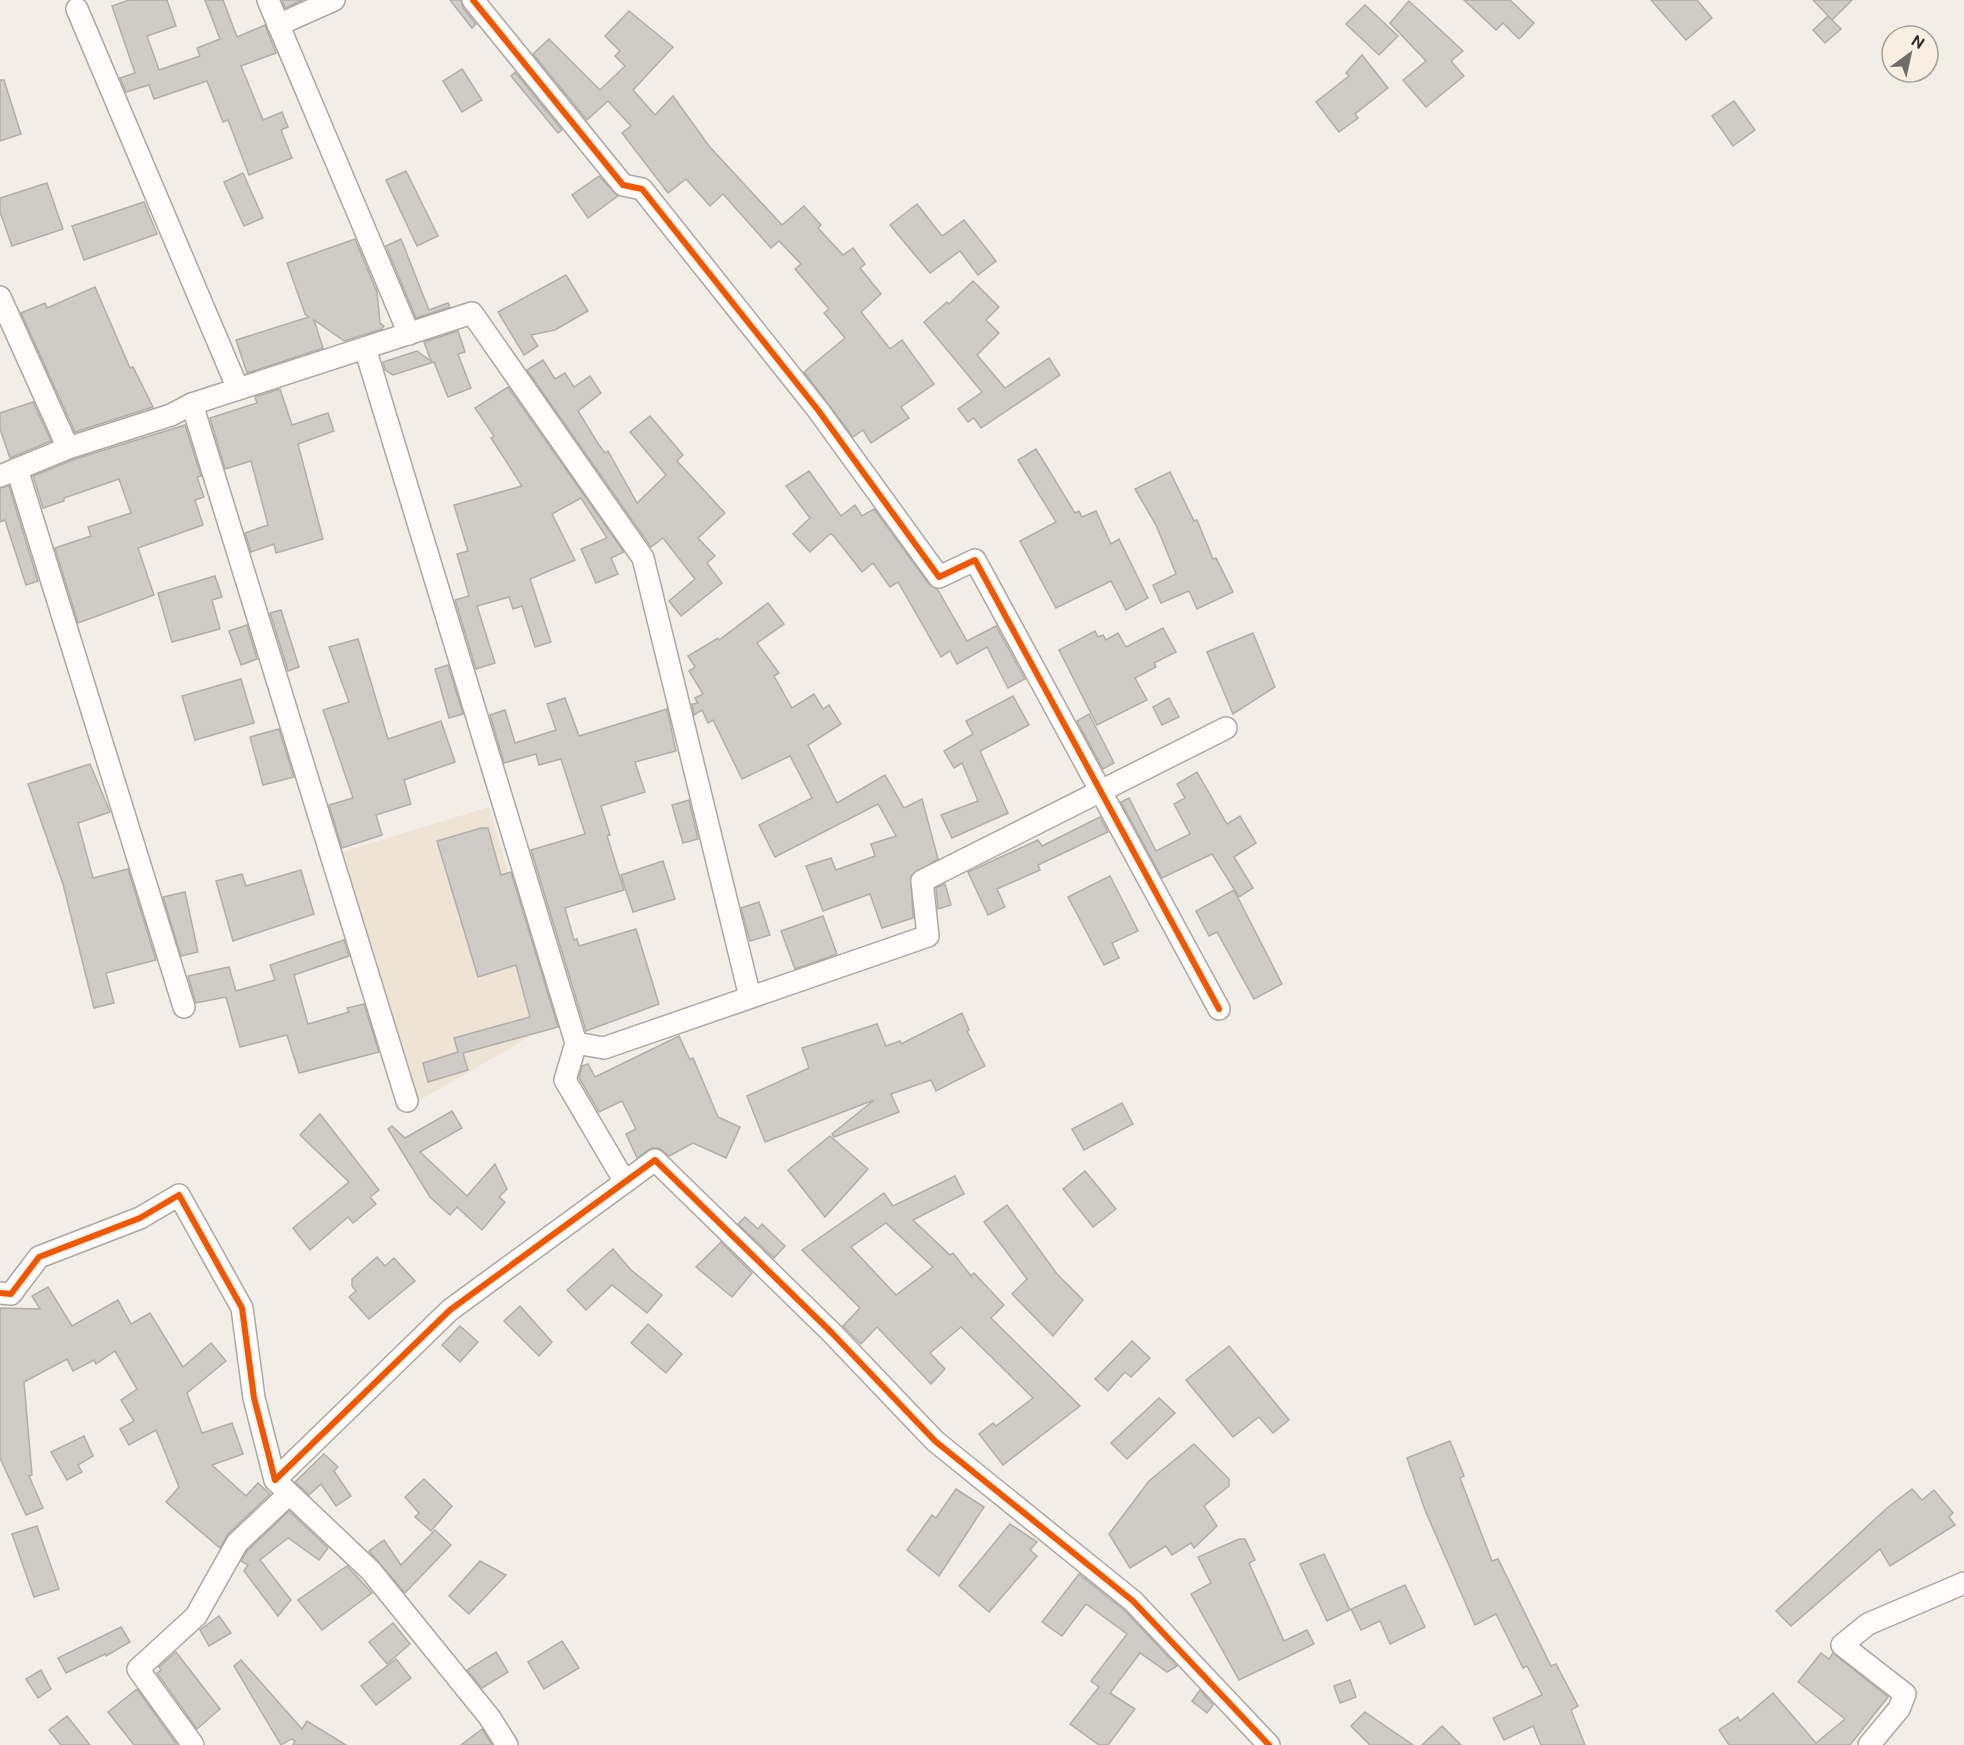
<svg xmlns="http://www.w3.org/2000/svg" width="1964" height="1745" viewBox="0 0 1964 1745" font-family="Ubuntu,sans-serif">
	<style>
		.built { fill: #eee4d6 }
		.building { fill: #cfcbc7; stroke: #b1ada8; stroke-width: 1.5; fill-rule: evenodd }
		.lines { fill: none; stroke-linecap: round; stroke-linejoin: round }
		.minor-casing { stroke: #aba7a2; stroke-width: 24 }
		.minor { stroke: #fdfcfb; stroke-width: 21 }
		.cycleway-casing { stroke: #f8eee2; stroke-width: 10 }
		.cycleway { stroke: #e8590c; stroke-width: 6 }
	</style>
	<rect width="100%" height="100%" fill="#f3ede7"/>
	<path class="built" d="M 489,807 L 553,1023 L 417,1102 L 342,852 Z"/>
	<g class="building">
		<path d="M 129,0 L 167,0 L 176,26 L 147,36 L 159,70 L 200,56 L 197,48 L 220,39 L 205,0 L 223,0 L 237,37 L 265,25 L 276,53 L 241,66 L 263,120 L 282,112 L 288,127 L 281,130 L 292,158 L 249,175 L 228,120 L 223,122 L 207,81 L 154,99 L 149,85 L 126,92 L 120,78 L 135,73 L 112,6 Z"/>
		<path d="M 282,0 L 303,0 L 285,8 Z"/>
		<path d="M 450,0 L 461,0 L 463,8 L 476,24 L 472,28 Z"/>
		<path d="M 1464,0 L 1510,0 L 1534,23 L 1519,39 L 1503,23 L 1496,30 Z"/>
		<path d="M 1651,0 L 1697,0 L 1712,18 L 1686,40 Z"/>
		<path d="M 1813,0 L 1852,0 L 1832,20 Z"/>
		<path d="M 1409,1 L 1463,51 L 1451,61 L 1464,76 L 1426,107 L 1403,80 L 1426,61 L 1390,23 Z"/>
		<path d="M 1365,5 L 1398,36 L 1379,55 L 1346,24 Z"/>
		<path d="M 629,11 L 673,47 L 633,90 L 655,115 L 673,96 L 709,146 L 782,225 L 804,206 L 821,225 L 818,228 L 843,255 L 853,248 L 865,264 L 860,268 L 881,294 L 861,312 L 890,349 L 902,340 L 934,384 L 901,407 L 909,418 L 871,443 L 863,430 L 853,437 L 804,372 L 845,338 L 824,313 L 829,309 L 795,269 L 801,264 L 779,241 L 771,248 L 723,194 L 710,206 L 686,179 L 668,193 L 622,133 L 631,126 L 608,101 L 587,120 L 533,54 L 549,39 L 600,90 L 625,66 L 615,56 L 620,51 L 605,36 Z"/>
		<path d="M 1828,16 L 1841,29 L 1825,43 L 1813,30 Z"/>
		<path d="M 1362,55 L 1388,88 L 1355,114 L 1358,118 L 1339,132 L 1316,102 L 1349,76 L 1346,73 Z"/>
		<path d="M 462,69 L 482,100 L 462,112 L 443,81 Z"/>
		<path d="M 515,72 L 562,130 L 558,133 L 511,76 Z"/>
		<path d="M 0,80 L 4,80 L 21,134 L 0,141 Z"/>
		<path d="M 1734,101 L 1755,130 L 1733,146 L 1712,116 Z"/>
		<path d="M 406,171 L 438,236 L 417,246 L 386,180 Z"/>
		<path d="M 243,173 L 263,218 L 244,226 L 224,182 Z"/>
		<path d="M 599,176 L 618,196 L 588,218 L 572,195 Z"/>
		<path d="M 47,183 L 63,229 L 12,246 L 0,212 L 0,198 Z"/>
		<path d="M 144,202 L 157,234 L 84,260 L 72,226 Z"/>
		<path d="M 917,204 L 942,236 L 964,220 L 996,261 L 978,275 L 960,251 L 930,273 L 890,225 Z"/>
		<path d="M 355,239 L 377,292 L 380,323 L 384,326 L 382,329 L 344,341 L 314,320 L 323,348 L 247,373 L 236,340 L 309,317 L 305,314 L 287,263 Z"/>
		<path d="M 401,239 L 429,310 L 448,303 L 450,307 L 416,318 L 386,246 Z"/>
		<path d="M 566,275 L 588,311 L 555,330 L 531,335 L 538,346 L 524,355 L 498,312 Z"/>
		<path d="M 973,281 L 999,307 L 986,320 L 999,333 L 977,355 L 1005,388 L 1049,358 L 1060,375 L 981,428 L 974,418 L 968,422 L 958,409 L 982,392 L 924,322 L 947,302 L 949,304 Z"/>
		<path d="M 95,287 L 130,368 L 133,367 L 153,407 L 75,432 L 21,313 L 45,303 L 47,308 Z"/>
		<path d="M 458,331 L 465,352 L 458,354 L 471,388 L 448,397 L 434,362 L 393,375 L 385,370 L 383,362 L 417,351 L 431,361 L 424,342 Z"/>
		<path d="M 543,360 L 555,379 L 565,373 L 574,387 L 590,376 L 601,393 L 578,411 L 599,445 L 605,453 L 608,451 L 637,503 L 666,475 L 630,432 L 650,416 L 683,455 L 677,461 L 725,513 L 698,538 L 715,556 L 707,563 L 722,583 L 681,616 L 669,601 L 695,579 L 663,538 L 651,547 L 527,370 Z"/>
		<path d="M 508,387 L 624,552 L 611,558 L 618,574 L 596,583 L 581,549 L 607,538 L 581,498 L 552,514 L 575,560 L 530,579 L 551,642 L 535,647 L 522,606 L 513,609 L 509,597 L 477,606 L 495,663 L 476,669 L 455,600 L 469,596 L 457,554 L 468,551 L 454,505 L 522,486 L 491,438 L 494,436 L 475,408 Z"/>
		<path d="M 280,389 L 292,425 L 328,413 L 334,431 L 298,444 L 323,539 L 276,553 L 274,544 L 251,552 L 245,533 L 268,525 L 251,461 L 225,469 L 210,418 L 257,403 L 255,397 Z"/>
		<path d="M 33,402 L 51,441 L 10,458 L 0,429 L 0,413 Z"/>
		<path d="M 185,425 L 201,476 L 197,477 L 204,497 L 195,500 L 203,525 L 138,548 L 154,595 L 78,623 L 55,548 L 91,536 L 88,527 L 131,513 L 119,479 L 64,498 L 64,501 L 43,508 L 33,476 L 72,460 Z"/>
		<path d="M 1036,449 L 1075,513 L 1079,511 L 1082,517 L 1096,511 L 1111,544 L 1119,539 L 1148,598 L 1126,610 L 1111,581 L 1056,608 L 1020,541 L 1056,522 L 1018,460 Z"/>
		<path d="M 809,471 L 841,516 L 855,505 L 862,516 L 874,509 L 929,584 L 938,590 L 967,641 L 996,626 L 1025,679 L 1008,688 L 987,647 L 957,664 L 950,651 L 941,657 L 898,582 L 890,587 L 873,563 L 862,572 L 833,535 L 830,534 L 810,552 L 793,534 L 810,518 L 786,486 Z"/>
		<path d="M 1170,472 L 1194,521 L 1197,520 L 1213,559 L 1216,558 L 1233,592 L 1197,609 L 1189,591 L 1161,603 L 1153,585 L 1176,574 L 1156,525 L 1135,489 Z"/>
		<path d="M 9,486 L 38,581 L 26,585 L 5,520 L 0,522 L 0,488 Z"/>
		<path d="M 215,576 L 222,597 L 212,600 L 220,629 L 172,642 L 158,593 Z"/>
		<path d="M 768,603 L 784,624 L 757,643 L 779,673 L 774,676 L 792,708 L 814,694 L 823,709 L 829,705 L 841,724 L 808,745 L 837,803 L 885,775 L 904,808 L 922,799 L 938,859 L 911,876 L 913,918 L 882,928 L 870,894 L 823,911 L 806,866 L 831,858 L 836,870 L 875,856 L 871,844 L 896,836 L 878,804 L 775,857 L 759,825 L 812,798 L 790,756 L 742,779 L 713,720 L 708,723 L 702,710 L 694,715 L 692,704 L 698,703 L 695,698 L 703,694 L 689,671 L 695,667 L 688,656 L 718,638 L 719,640 Z"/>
		<path d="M 281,610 L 299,667 L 288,671 L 270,613 Z"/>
		<path d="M 247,625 L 257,659 L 241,665 L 229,631 Z"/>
		<path d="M 1163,628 L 1176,652 L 1154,663 L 1156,667 L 1135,678 L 1147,700 L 1097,725 L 1059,650 L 1095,631 L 1098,637 L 1103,635 L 1106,640 L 1118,633 L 1126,647 Z"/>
		<path d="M 1253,633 L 1275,687 L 1233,714 L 1207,652 Z"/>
		<path d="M 358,639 L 388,739 L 441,721 L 455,762 L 404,780 L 411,804 L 376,815 L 382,835 L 342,848 L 329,805 L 353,798 L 323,710 L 349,702 L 329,647 Z"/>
		<path d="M 448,665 L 463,714 L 449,718 L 435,669 Z"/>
		<path d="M 241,679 L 254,723 L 195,740 L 182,696 Z"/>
		<path d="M 1013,696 L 1029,725 L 980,751 L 1008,813 L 952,838 L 941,815 L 978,801 L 962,763 L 954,768 L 944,751 L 973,734 L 966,721 Z"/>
		<path d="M 565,698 L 579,736 L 667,709 L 676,751 L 635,762 L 645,792 L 601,806 L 610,835 L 607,836 L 624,890 L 565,908 L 574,940 L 577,939 L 579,946 L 636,929 L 659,1004 L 586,1031 L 531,850 L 585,834 L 561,759 L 539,765 L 536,754 L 504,763 L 490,715 L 505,710 L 515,743 L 556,730 L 547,704 Z"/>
		<path d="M 1169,698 L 1179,717 L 1162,725 L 1153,707 Z"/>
		<path d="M 1089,714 L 1114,763 L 1103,769 L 1077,721 Z"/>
		<path d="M 279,729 L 294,777 L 263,785 L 250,737 Z"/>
		<path d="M 90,764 L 110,812 L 78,823 L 93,878 L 128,869 L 156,960 L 106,973 L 114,1003 L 94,1008 L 63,884 L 28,784 Z"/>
		<path d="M 1197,772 L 1227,824 L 1240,816 L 1256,843 L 1234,857 L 1253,888 L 1239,897 L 1212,854 L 1162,878 L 1121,802 L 1129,798 L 1156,851 L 1190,834 L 1174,804 L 1185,798 L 1177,784 Z"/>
		<path d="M 689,800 L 698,839 L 683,843 L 672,805 Z"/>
		<path d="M 1100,817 L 1108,832 L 1038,865 L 1040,870 L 997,889 L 1005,907 L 988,915 L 968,872 L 1038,840 L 1042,846 Z"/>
		<path d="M 481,828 L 488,828 L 501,875 L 511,872 L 558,1027 L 463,1053 L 468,1070 L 428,1082 L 423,1063 L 458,1052 L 454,1038 L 530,1017 L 516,965 L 478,977 L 437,841 Z"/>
		<path d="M 663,861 L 675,899 L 633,912 L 621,875 Z"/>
		<path d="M 301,870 L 314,914 L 233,941 L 216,881 L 242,874 L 246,886 Z"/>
		<path d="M 1110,876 L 1138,931 L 1112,943 L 1119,958 L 1104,965 L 1068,897 Z"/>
		<path d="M 945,884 L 951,905 L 938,909 L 936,888 Z"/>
		<path d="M 1234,890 L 1282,984 L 1254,999 L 1217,932 L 1209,936 L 1196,911 Z"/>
		<path d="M 185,892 L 198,952 L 181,956 L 163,897 Z"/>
		<path d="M 759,902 L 770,935 L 750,941 L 741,908 Z"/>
		<path d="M 823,916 L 837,954 L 795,969 L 781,931 Z"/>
		<path d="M 344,940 L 349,956 L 294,975 L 308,1024 L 349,1012 L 347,1008 L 364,1004 L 379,1052 L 299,1073 L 287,1035 L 240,1047 L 226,997 L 196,1003 L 188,976 L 229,967 L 236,991 L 275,980 L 270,965 Z"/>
		<path d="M 962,1013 L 969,1030 L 967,1031 L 985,1066 L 936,1091 L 931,1080 L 891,1094 L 899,1112 L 834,1137 L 832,1134 L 874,1100 L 765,1142 L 747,1096 L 809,1068 L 802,1048 L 877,1024 L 886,1046 L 900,1041 L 901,1044 Z"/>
		<path d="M 679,1036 L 690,1060 L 693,1058 L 718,1117 L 740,1127 L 726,1158 L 693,1143 L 669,1156 L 659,1148 L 652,1148 L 637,1158 L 626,1134 L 636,1129 L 622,1101 L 599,1112 L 579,1078 L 582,1066 L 588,1064 L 595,1077 Z"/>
		<path d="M 1122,1103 L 1133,1124 L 1084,1150 L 1072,1129 Z"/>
		<path d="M 452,1111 L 462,1128 L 420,1152 L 467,1196 L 495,1164 L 507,1189 L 499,1197 L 505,1202 L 482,1230 L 457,1207 L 450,1215 L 430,1197 L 388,1129 L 392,1126 L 405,1138 Z"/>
		<path d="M 320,1114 L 379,1190 L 370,1197 L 376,1204 L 353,1223 L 348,1217 L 310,1250 L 293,1228 L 349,1182 L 300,1135 Z"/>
		<path d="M 830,1136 L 868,1169 L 825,1217 L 788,1170 Z"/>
		<path d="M 1085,1171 L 1116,1209 L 1093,1227 L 1063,1189 Z"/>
		<path d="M 955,1176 L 964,1194 L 913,1220 L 950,1255 L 953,1253 L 971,1276 L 974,1273 L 1004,1305 L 991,1318 L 1080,1406 L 1003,1465 L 979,1434 L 993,1423 L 996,1426 L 1033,1398 L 961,1327 L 930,1353 L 945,1369 L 931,1384 L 877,1327 L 861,1344 L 843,1326 L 860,1308 L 802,1250 L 884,1193 L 893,1206 ZM 886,1223 L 933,1267 L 896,1295 L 851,1247 Z"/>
		<path d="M 1007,1205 L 1057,1274 L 1083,1300 L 1053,1336 L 1012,1294 L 1027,1279 L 984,1222 Z"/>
		<path d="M 745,1217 L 758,1229 L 762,1224 L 785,1246 L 774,1258 L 738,1224 Z"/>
		<path d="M 721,1242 L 752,1273 L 732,1297 L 696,1267 Z"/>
		<path d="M 613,1249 L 631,1270 L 662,1295 L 647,1313 L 612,1285 L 586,1310 L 567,1290 Z"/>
		<path d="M 377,1257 L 385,1266 L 394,1258 L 415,1281 L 369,1319 L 349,1297 L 356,1291 L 352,1286 L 352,1279 Z"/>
		<path d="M 48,1287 L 72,1326 L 118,1300 L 131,1324 L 150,1313 L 183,1367 L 211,1343 L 226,1361 L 187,1393 L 202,1433 L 232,1423 L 243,1454 L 212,1465 L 246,1496 L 258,1483 L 270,1494 L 228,1534 L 220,1548 L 166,1502 L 179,1487 L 156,1430 L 129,1445 L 120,1429 L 134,1421 L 121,1400 L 137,1389 L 115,1351 L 96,1364 L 94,1360 L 73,1371 L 67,1359 L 24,1382 L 32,1475 L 29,1476 L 43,1508 L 26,1515 L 0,1458 L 0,1308 L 40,1309 L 32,1296 Z"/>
		<path d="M 520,1306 L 552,1342 L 539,1356 L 504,1321 Z"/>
		<path d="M 648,1324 L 682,1354 L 666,1373 L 631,1343 Z"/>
		<path d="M 460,1326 L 478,1342 L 460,1362 L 442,1345 Z"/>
		<path d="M 1132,1341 L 1150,1358 L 1131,1377 L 1125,1372 L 1108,1391 L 1095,1379 Z"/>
		<path d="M 1229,1346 L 1289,1420 L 1273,1433 L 1259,1417 L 1233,1437 L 1186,1380 Z"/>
		<path d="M 1159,1398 L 1175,1413 L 1127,1459 L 1111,1443 Z"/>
		<path d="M 84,1436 L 93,1456 L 78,1465 L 82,1472 L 67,1480 L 51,1452 Z"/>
		<path d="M 1450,1441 L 1464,1476 L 1460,1478 L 1492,1561 L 1498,1559 L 1551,1666 L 1556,1664 L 1578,1706 L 1571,1710 L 1585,1745 L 1541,1745 L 1533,1726 L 1504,1740 L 1493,1718 L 1542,1695 L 1527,1666 L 1523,1668 L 1496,1614 L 1475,1625 L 1425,1510 L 1407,1458 Z"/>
		<path d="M 1194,1444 L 1229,1479 L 1229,1486 L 1204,1506 L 1217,1526 L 1194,1548 L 1191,1543 L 1172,1555 L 1166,1546 L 1130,1568 L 1109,1534 L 1149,1481 Z"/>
		<path d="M 324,1454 L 338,1467 L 334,1471 L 351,1496 L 336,1506 L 321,1484 L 309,1495 L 295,1482 Z"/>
		<path d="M 424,1479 L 452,1506 L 431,1531 L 415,1517 L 419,1513 L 405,1497 Z"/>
		<path d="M 956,1489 L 984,1507 L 939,1576 L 907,1550 L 932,1515 L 936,1518 Z"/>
		<path d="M 1912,1489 L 1922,1500 L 1934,1490 L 1953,1513 L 1949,1517 L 1955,1525 L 1890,1566 L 1880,1549 L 1791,1626 L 1776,1611 L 1887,1508 Z"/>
		<path d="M 289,1511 L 328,1548 L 319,1560 L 288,1538 L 260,1560 L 291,1600 L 278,1616 L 244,1571 L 248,1565 L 241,1561 L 247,1551 Z"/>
		<path d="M 1010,1524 L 1037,1542 L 1030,1550 L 1037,1556 L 989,1612 L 959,1586 Z"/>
		<path d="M 37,1526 L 59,1589 L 34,1597 L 12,1534 Z"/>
		<path d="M 435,1530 L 451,1545 L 405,1593 L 369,1551 L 384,1540 L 401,1565 Z"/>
		<path d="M 1239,1539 L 1245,1539 L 1255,1560 L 1249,1563 L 1284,1641 L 1307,1630 L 1314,1644 L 1239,1680 L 1191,1594 L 1211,1583 L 1198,1557 Z"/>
		<path d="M 1324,1554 L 1350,1610 L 1327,1621 L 1300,1564 Z"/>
		<path d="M 480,1561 L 506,1575 L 469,1614 L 449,1596 Z"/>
		<path d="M 347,1566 L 372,1593 L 322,1630 L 298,1600 Z"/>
		<path d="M 1079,1574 L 1124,1610 L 1177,1666 L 1167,1672 L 1140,1653 L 1110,1693 L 1135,1709 L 1108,1745 L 1099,1745 L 1070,1724 L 1099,1687 L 1091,1681 L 1127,1634 L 1086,1604 L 1062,1636 L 1042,1622 Z"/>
		<path d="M 1405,1585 L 1425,1627 L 1390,1644 L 1380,1621 L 1361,1630 L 1351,1609 Z"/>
		<path d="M 219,1616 L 231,1633 L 209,1646 L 200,1630 Z"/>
		<path d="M 393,1623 L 410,1644 L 387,1664 L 369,1642 Z"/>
		<path d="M 121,1627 L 130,1642 L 106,1656 L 105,1654 L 66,1673 L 58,1658 Z"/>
		<path d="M 562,1641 L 579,1668 L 544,1689 L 528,1662 Z"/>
		<path d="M 176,1652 L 220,1709 L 197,1729 L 157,1673 L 161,1670 L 159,1667 Z"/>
		<path d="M 496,1652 L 508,1672 L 482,1688 L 467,1670 Z"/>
		<path d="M 1821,1653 L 1829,1659 L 1833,1653 L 1888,1697 L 1850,1745 L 1729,1745 L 1719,1730 L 1738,1717 L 1740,1721 L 1773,1693 L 1816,1743 L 1845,1719 L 1798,1682 Z"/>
		<path d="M 396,1659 L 411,1678 L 376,1705 L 361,1686 Z"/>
		<path d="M 241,1660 L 302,1729 L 307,1721 L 346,1745 L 293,1745 L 295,1741 L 291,1739 L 281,1745 L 234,1666 Z"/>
		<path d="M 41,1670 L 51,1689 L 38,1698 L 26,1679 Z"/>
		<path d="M 1350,1680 L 1356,1697 L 1340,1703 L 1334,1686 Z"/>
		<path d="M 137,1689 L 177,1745 L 134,1745 L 108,1712 Z"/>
		<path d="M 1200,1690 L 1213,1705 L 1207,1713 L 1192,1701 Z"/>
		<path d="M 1365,1712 L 1413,1745 L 1370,1745 L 1351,1726 Z"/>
		<path d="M 67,1716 L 90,1745 L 61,1745 L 49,1730 Z"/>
		<path d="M 1442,1726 L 1461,1745 L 1422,1745 Z"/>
		<path d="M 482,1729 L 492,1745 L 461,1745 Z"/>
	</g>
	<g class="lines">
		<defs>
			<g id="minor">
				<path d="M 268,0 L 409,334"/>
				<path d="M 473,0 L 623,185 L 642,189 L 818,410 L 939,577 L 975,560 L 1219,1009"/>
				<path d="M 77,9 L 238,389"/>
				<path d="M 278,25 L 334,0"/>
				<path d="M 0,297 L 68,448"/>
				<path d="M 365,348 L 576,1043 L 565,1080 L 625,1182"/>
				<path d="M 192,404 L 407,1101"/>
				<path d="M 17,469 L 184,1007"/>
				<path d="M 0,476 L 68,448 L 171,415 L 192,404 L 472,313 L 643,558 L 750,997"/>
				<path d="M 576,1043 L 604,1048 L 928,936 L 922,881 L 1226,728"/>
				<path d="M 0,1293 L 11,1294 L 39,1257 L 140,1218 L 179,1195 L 242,1308 L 254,1398 L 275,1480 L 450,1310 L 655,1160 L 832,1333 L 935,1441 L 1133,1601 L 1269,1745"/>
				<path d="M 275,1480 L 371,1571 L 490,1718 L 507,1745"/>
				<path d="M 193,1745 L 138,1669 L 196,1616 L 237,1543 L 289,1494"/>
				<path d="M 1869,1745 L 1899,1709 L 1905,1694 L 1842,1645 L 1868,1624 L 1964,1583"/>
			</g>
		</defs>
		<use href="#minor" class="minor-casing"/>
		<use href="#minor" class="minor"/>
		<defs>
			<g id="cycleway">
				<path d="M 473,0 L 623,185 L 642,189 L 818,410 L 939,577 L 975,560 L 1219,1009"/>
				<path d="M 0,1293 L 11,1294 L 39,1257 L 140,1218 L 179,1195 L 242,1308 L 254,1398 L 275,1480 L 450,1310 L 655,1160 L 832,1333 L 935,1441 L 1133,1601 L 1269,1745"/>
			</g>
		</defs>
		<use href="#cycleway" class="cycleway-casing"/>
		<use href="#cycleway" class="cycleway"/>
	</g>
	<g transform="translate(1910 54) rotate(33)"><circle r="28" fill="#f8eee2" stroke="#a69e96" stroke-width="1.5"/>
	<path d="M0-4.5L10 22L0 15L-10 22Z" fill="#716c68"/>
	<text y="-9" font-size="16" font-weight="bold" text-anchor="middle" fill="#2b2723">N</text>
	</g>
</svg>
